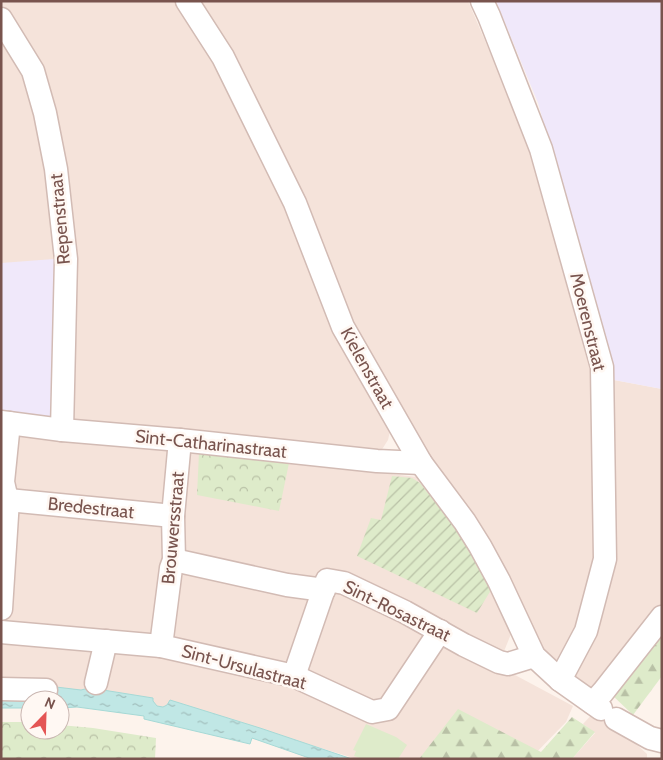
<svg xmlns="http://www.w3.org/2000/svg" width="663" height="760" viewBox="0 0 663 760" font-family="Cabin,sans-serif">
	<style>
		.residential { fill: #f5e3da }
		.education { fill: #f0e8fa }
		.grass { fill: #deebca }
		.forest { fill: url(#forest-firs) }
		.park { fill: url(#park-crowns) }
		.garden { fill: url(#garden-furrows) }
		.water { fill: url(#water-ripples); stroke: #a6d9d6 }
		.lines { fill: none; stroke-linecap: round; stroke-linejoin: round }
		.minor-casing { stroke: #d2bbb4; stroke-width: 25 }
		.minor { stroke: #fff; stroke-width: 22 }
		.labels { text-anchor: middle; stroke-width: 5; stroke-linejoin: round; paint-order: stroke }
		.street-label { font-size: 18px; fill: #79544e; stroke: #fff8f3 }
	</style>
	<defs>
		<pattern id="forest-firs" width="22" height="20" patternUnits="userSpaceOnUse" patternTransform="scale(1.25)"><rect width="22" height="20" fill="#deebca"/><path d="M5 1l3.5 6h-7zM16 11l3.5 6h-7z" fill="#b9c1a6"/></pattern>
		<pattern id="park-crowns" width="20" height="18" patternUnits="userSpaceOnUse" patternTransform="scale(1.25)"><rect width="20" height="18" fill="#deebca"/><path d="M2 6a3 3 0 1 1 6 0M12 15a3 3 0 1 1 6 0" fill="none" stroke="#b9c1a6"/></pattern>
		<pattern id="garden-furrows" width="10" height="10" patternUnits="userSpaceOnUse" patternTransform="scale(1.25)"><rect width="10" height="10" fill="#deebca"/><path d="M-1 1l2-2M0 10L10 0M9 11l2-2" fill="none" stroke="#b9c1a6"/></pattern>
		<pattern id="water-ripples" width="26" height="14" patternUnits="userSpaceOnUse" patternTransform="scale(1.25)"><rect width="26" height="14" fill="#c0e7e5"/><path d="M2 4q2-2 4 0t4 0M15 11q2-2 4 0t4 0" fill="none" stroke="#a1bebc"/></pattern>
	</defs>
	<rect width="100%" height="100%" fill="#fdf3ec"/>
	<g class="residential">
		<path d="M 1,1 L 179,1 L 222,68 L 391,427 L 388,440 L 379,454 L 67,425 L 61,179 L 1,11 Z"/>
		<path d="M 199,1 L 468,1 L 510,99 L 527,133 L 594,369 L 599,553 L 565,663 L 556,662 L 542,647 L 397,415 Z"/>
		<path d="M 1,28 L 40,114 L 60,258 L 56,422 L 1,416 Z"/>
		<path d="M 614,380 L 662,389 L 662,603 L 593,690 L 569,674 L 611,513 Z"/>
		<path d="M 1,429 L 417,477 L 465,534 L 513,629 L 498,666 L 573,706 L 566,722 L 530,759 L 357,759 L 175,704 L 164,709 L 1,694 Z"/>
		<path d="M 596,710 L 613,723 L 647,754 L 647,759 L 572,759 L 595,733 L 583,724 Z"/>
	</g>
	<g class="education">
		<path d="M 496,1 L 662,1 L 662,389 L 614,380 L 614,374 L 538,103 Z"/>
		<path d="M 54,259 L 56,269 L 52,417 L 1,413 L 1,263 Z"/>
	</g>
	<path class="grass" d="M 366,724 L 396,737 L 407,745 L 398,759 L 363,759 L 354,756 L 356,751 L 353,750 Z"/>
	<g class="forest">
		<path d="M 662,633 L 662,676 L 633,715 L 611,694 Z"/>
		<path d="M 458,709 L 541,752 L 572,717 L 595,732 L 572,759 L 419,759 Z"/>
	</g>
	<g class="park">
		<path d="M 199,453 L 289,463 L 279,511 L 197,495 Z"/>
		<path d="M 1,722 L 30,722 L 30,730 L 60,730 L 60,725 L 93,728 L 156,738 L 155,759 L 1,759 Z"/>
	</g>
	<path class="garden" d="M 392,476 L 412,478 L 420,483 L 463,537 L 491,590 L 477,613 L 357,556 L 371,518 L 381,520 Z"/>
	<path class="water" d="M 56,687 L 81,690 L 85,689 L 103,690 L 153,698 L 153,701 L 157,706 L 163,707 L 167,705 L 170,700 L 260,728 L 352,759 L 312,759 L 252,738 L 250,744 L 144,719 L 144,716 L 77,707 L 60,708 L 60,700 L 30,700 L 30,708 L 1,708 L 1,696 Z"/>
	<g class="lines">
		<defs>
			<g id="minor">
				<path d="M 187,1 L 223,57 L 295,203 L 343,327 L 421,463 L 465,522 L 480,546 L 499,581 L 534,656 L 560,680 L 601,709"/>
				<path d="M 482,1 L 489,16 L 541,149 L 602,367 L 605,559 L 586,631 L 560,680"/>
				<path d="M 1,19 L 33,71 L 45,113 L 56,169 L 66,259 L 62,430"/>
				<path d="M 1,422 L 62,430 L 180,440 L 377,461 L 421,463"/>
				<path d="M 8,500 L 173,516"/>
				<path d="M 174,560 L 287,585 L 324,590"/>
				<path d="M 1,609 L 8,500 L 5,491 L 3,482 L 9,423"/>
				<path d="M 1,632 L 161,646 L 294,676 L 372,712 L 388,709 L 440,631"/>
				<path d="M 161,646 L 171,568 L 174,560 L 173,516 L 180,440"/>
				<path d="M 294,676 L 327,580 L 344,583 L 405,612 L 464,645 L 499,662 L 508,664 L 534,656"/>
				<path d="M 96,683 L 106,641"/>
				<path d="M 1,689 L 46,690"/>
				<path d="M 593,703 L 603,692 L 662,617"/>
				<path d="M 616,719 L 650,738 L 662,741"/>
			</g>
		</defs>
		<use href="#minor" class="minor-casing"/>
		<use href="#minor" class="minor"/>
	</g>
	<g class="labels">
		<g class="street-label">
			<text transform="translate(60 219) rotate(-95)" y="6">Repenstraat</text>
			<text transform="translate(588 322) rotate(76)" y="6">Moerenstraat</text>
			<text transform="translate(367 368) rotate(61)" y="6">Kielenstraat</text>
			<text transform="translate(211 444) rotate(6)" y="6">Sint-Catharinastraat</text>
			<text transform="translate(91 508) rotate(6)" y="6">Bredestraat</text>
			<text transform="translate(173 528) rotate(-85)" y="6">Brouwersstraat</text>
			<text transform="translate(397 611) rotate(26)" y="6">Sint-Rosastraat</text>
			<text transform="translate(244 667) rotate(15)" y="6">Sint-Ursulastraat</text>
		</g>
	</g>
	<rect width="663" height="760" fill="none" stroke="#79544e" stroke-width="5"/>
	<g transform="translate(45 715) rotate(23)"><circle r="24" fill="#fff8f3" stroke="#c9b6b1"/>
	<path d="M0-4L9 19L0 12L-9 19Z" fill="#e45554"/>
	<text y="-8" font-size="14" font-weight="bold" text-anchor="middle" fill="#79544e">N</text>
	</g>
</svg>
